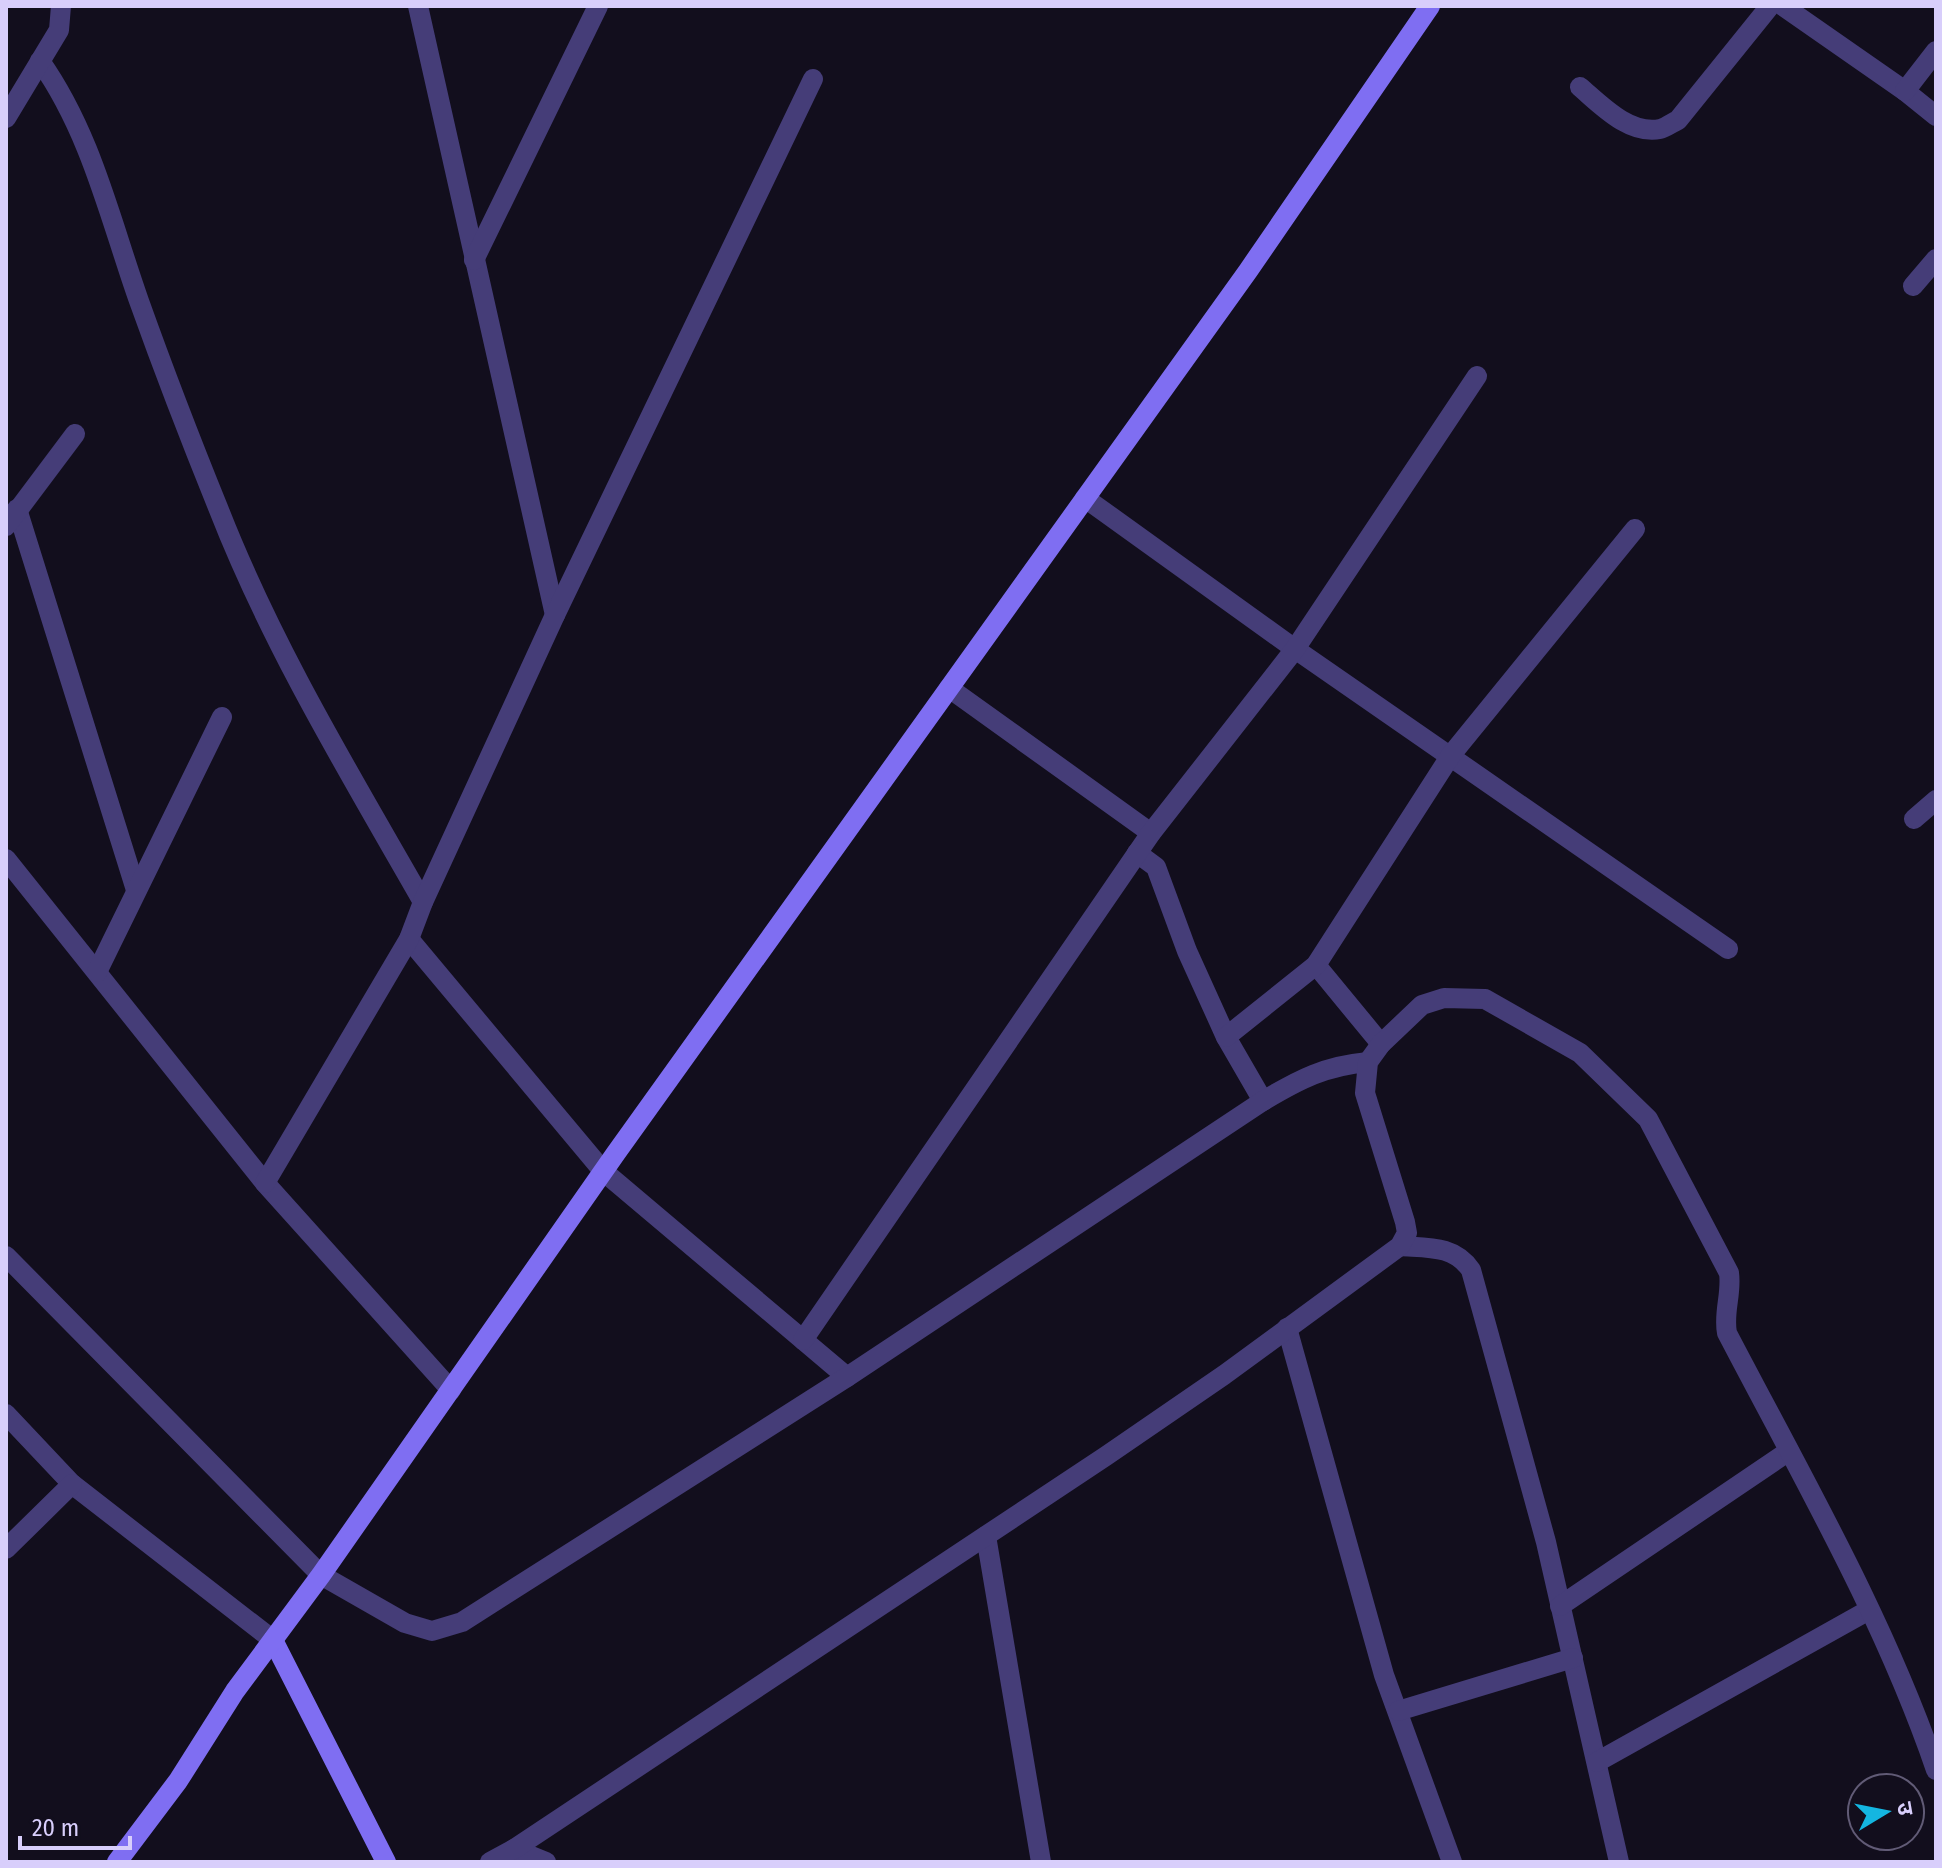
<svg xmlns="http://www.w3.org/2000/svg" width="1942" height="1868" viewBox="0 0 1942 1868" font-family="'Fira Sans Condensed','Noto Sans Devanagari',sans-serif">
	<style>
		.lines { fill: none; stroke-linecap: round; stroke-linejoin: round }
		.street { stroke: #453d78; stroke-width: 20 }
		.secondary { stroke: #7f6ef2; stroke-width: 20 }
	</style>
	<rect width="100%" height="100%" fill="#120e1d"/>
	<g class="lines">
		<g class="street">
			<path d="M 418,6 L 555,615"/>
			<path d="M 1783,6 L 1905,91 L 1936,116"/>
			<path d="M 40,61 C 91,133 110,219 139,301 C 164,371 191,441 219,510 C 273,648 350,774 423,902"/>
			<path d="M 1580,87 C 1601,105 1629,135 1660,129 C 1665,128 1672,123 1678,120 L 1770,6"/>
			<path d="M 1905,91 L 1936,51"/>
			<path d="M 6,118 L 59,30 L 61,6"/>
			<path d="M 474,260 L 598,6"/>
			<path d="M 1913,286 L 1936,259"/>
			<path d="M 1085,498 L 1295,649 L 1728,949"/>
			<path d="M 17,509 L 136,890"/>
			<path d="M 6,526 L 75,434"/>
			<path d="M 949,688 L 1151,833"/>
			<path d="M 1914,819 L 1936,800"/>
			<path d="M 1137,853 L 1156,867 L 1187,951 L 1226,1037 L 1263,1101"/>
			<path d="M 6,859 L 265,1183 L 451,1390"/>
			<path d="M 409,939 L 603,1171 L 847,1377"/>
			<path d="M 1316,965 L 1381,1044"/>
			<path d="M 97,972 L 222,717"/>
			<path d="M 1226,1037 L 1316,965 L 1451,755 L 1635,529"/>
			<path d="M 265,1183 L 409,939 L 423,902 L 555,615 L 813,79"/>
			<path d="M 1400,1246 C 1428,1248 1454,1245 1471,1270 L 1546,1542 L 1619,1862"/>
			<path d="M 6,1256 L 321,1575 L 405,1623 L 432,1631 L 462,1622 L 847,1377 L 1263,1101 C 1300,1079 1325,1066 1368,1062"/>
			<path d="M 1287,1328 L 1384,1675 L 1452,1862"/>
			<path d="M 803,1340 L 1151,833 L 1295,649 L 1477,376"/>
			<path d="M 6,1414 L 72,1484 L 273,1640"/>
			<path d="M 986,1536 L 1041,1862"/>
			<path d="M 6,1549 L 72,1484"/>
			<path d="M 1560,1606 L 1789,1451"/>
			<path d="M 1398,1711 L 1573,1658"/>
			<path d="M 1597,1762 L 1869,1610"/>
			<path d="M 514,1849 L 546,1862"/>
			<path d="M 490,1862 L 514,1849 L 1106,1456 L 1224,1375 L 1400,1246 L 1407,1233 L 1405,1222 L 1365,1093 L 1368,1062 L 1381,1044 L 1422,1005 L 1444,998 L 1485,999 L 1580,1053 L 1648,1119 L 1729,1273 C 1732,1294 1723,1312 1727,1333 C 1801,1475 1884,1618 1936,1770"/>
		</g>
		<g class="secondary">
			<path d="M 273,1640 L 386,1862"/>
			<path d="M 117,1862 L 178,1781 L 235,1691 L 321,1575 L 616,1153 L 1248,271 L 1430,6"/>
		</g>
	</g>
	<rect width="1942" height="1868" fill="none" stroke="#d8cefb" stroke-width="16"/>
	<g transform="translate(1886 1812) rotate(80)"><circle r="38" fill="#120e1d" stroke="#615b76" stroke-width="2"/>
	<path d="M0-6L14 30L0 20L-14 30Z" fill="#14b6e1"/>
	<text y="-12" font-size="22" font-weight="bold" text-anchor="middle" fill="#d8cefb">उ</text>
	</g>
	<path d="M20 1836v12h110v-12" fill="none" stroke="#d8cefb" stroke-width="4"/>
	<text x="32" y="1836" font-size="24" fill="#d8cefb" stroke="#120e1d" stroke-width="6" paint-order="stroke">20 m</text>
</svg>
